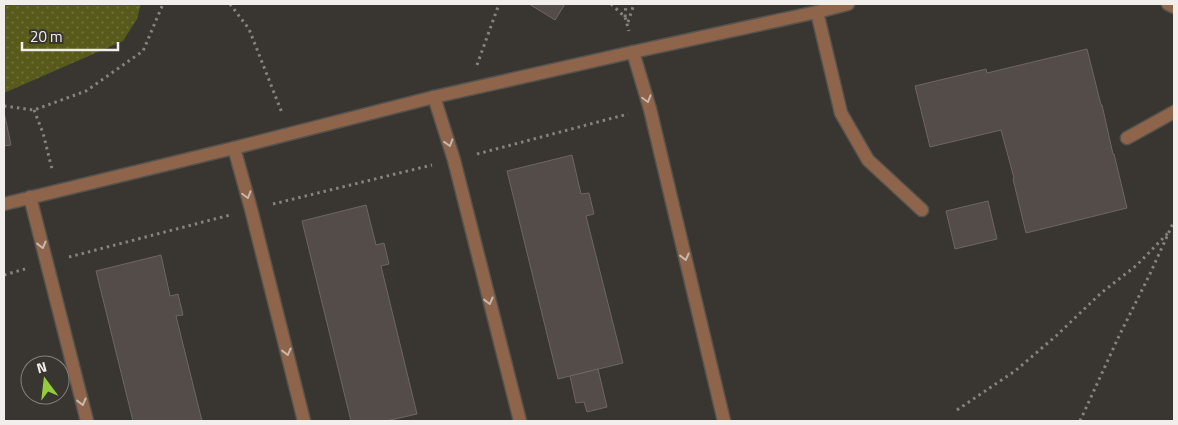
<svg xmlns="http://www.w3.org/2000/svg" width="1178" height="425" viewBox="0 0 1178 425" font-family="'Titillium Web',sans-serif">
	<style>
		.grass { fill: url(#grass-dots) }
		.building { fill: #534c49; stroke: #6e6664 }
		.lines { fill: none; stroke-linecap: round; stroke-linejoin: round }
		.lane-casing { stroke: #56534e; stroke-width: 15 }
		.path { stroke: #86837f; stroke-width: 3; stroke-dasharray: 2.5 4; stroke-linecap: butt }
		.lane { stroke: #8e654b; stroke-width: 12 }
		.oneway { stroke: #c9b7ab }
	</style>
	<defs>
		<pattern id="grass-dots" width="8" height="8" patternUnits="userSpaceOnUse" patternTransform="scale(1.25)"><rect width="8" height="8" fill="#575a1a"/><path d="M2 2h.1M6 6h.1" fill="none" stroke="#70723b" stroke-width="1.8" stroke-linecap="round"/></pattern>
	</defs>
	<rect width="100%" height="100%" fill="#393530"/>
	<path class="grass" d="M 4,4 L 141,4 L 137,19 L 123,41 L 4,93 Z"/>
	<g class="building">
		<path d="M 529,4 L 565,4 L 555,20 Z"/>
		<path d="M 1087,49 L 1101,105 L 1102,105 L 1113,154 L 1114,154 L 1127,208 L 1026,233 L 1013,179 L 1014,178 L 1001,130 L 930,147 L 915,86 L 986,69 L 987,73 Z"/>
		<path d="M 4,112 L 11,145 L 4,146 Z"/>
		<path d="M 572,155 L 581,194 L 589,193 L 594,214 L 586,216 L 623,363 L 558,379 L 507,171 Z"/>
		<path d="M 988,201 L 997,239 L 955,249 L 946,211 Z"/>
		<path d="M 366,205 L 376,245 L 384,243 L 389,264 L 381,266 L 417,414 L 386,421 L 351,421 L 302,221 Z"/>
		<path d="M 161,255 L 170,296 L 178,294 L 183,315 L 176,316 L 202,421 L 133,421 L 96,271 Z"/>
		<path d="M 598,369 L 607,407 L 587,412 L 584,402 L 576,403 L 570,376 Z"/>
	</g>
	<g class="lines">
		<defs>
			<g id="lane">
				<path d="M 1168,4 L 1174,7"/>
				<path d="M 817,12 L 841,113 L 868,160 L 922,210"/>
				<path d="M 633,52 L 650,109 L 724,421"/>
				<path d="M 434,97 L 454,160 L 520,421"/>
				<path d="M 1127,138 L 1174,112"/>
				<path d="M 234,148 L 251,209 L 304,421"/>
				<path d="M 30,197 L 87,421"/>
				<path d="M 4,204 L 234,148 L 434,97 L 633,52 L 817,12 L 848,4"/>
			</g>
		</defs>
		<use href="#lane" class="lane-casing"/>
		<g class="path">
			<path d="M 230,4 L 249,29 L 282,113"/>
			<path d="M 611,4 L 625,17 L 629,31"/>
			<path d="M 625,17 L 626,4"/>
			<path d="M 628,22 L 634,4"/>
			<path d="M 477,65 L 499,4"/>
			<path d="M 4,106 L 34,110 L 86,91 L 143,51 L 163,4"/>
			<path d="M 34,110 L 43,133 L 52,169"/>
			<path d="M 477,154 L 628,114"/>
			<path d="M 273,204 L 432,165"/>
			<path d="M 69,257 L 230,215"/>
			<path d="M 4,275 L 25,269"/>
			<path d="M 957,410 L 1015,371 L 1056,336 L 1101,293 L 1137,265 L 1169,232"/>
			<path d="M 1080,421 L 1119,336 L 1149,276 L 1174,221"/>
		</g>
		<use href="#lane" class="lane"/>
	</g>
	<defs><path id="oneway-chevron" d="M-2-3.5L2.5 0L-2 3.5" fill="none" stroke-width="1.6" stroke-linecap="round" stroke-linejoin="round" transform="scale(1.25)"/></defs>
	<g class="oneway">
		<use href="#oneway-chevron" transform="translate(647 99) rotate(74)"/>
		<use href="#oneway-chevron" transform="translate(449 143) rotate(73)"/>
		<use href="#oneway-chevron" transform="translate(247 195) rotate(74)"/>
		<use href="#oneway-chevron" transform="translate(42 245) rotate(76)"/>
		<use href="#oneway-chevron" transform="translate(685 257) rotate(76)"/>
		<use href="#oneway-chevron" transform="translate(489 301) rotate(76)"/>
		<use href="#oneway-chevron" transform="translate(287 352) rotate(76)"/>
		<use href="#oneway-chevron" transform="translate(82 402) rotate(76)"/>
	</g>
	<rect width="1178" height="425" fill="none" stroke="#f1eeeb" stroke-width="10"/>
	<g transform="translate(45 380) rotate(345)"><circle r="24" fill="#393530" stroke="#837f7b"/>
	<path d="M0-4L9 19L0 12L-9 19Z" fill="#93cc3d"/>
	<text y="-8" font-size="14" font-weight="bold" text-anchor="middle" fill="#f1eeeb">N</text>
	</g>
	<path d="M22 42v8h96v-8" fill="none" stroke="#f1eeeb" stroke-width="2.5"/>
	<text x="30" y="42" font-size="15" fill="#f1eeeb" stroke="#393530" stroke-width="4" paint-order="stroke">20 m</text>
</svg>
